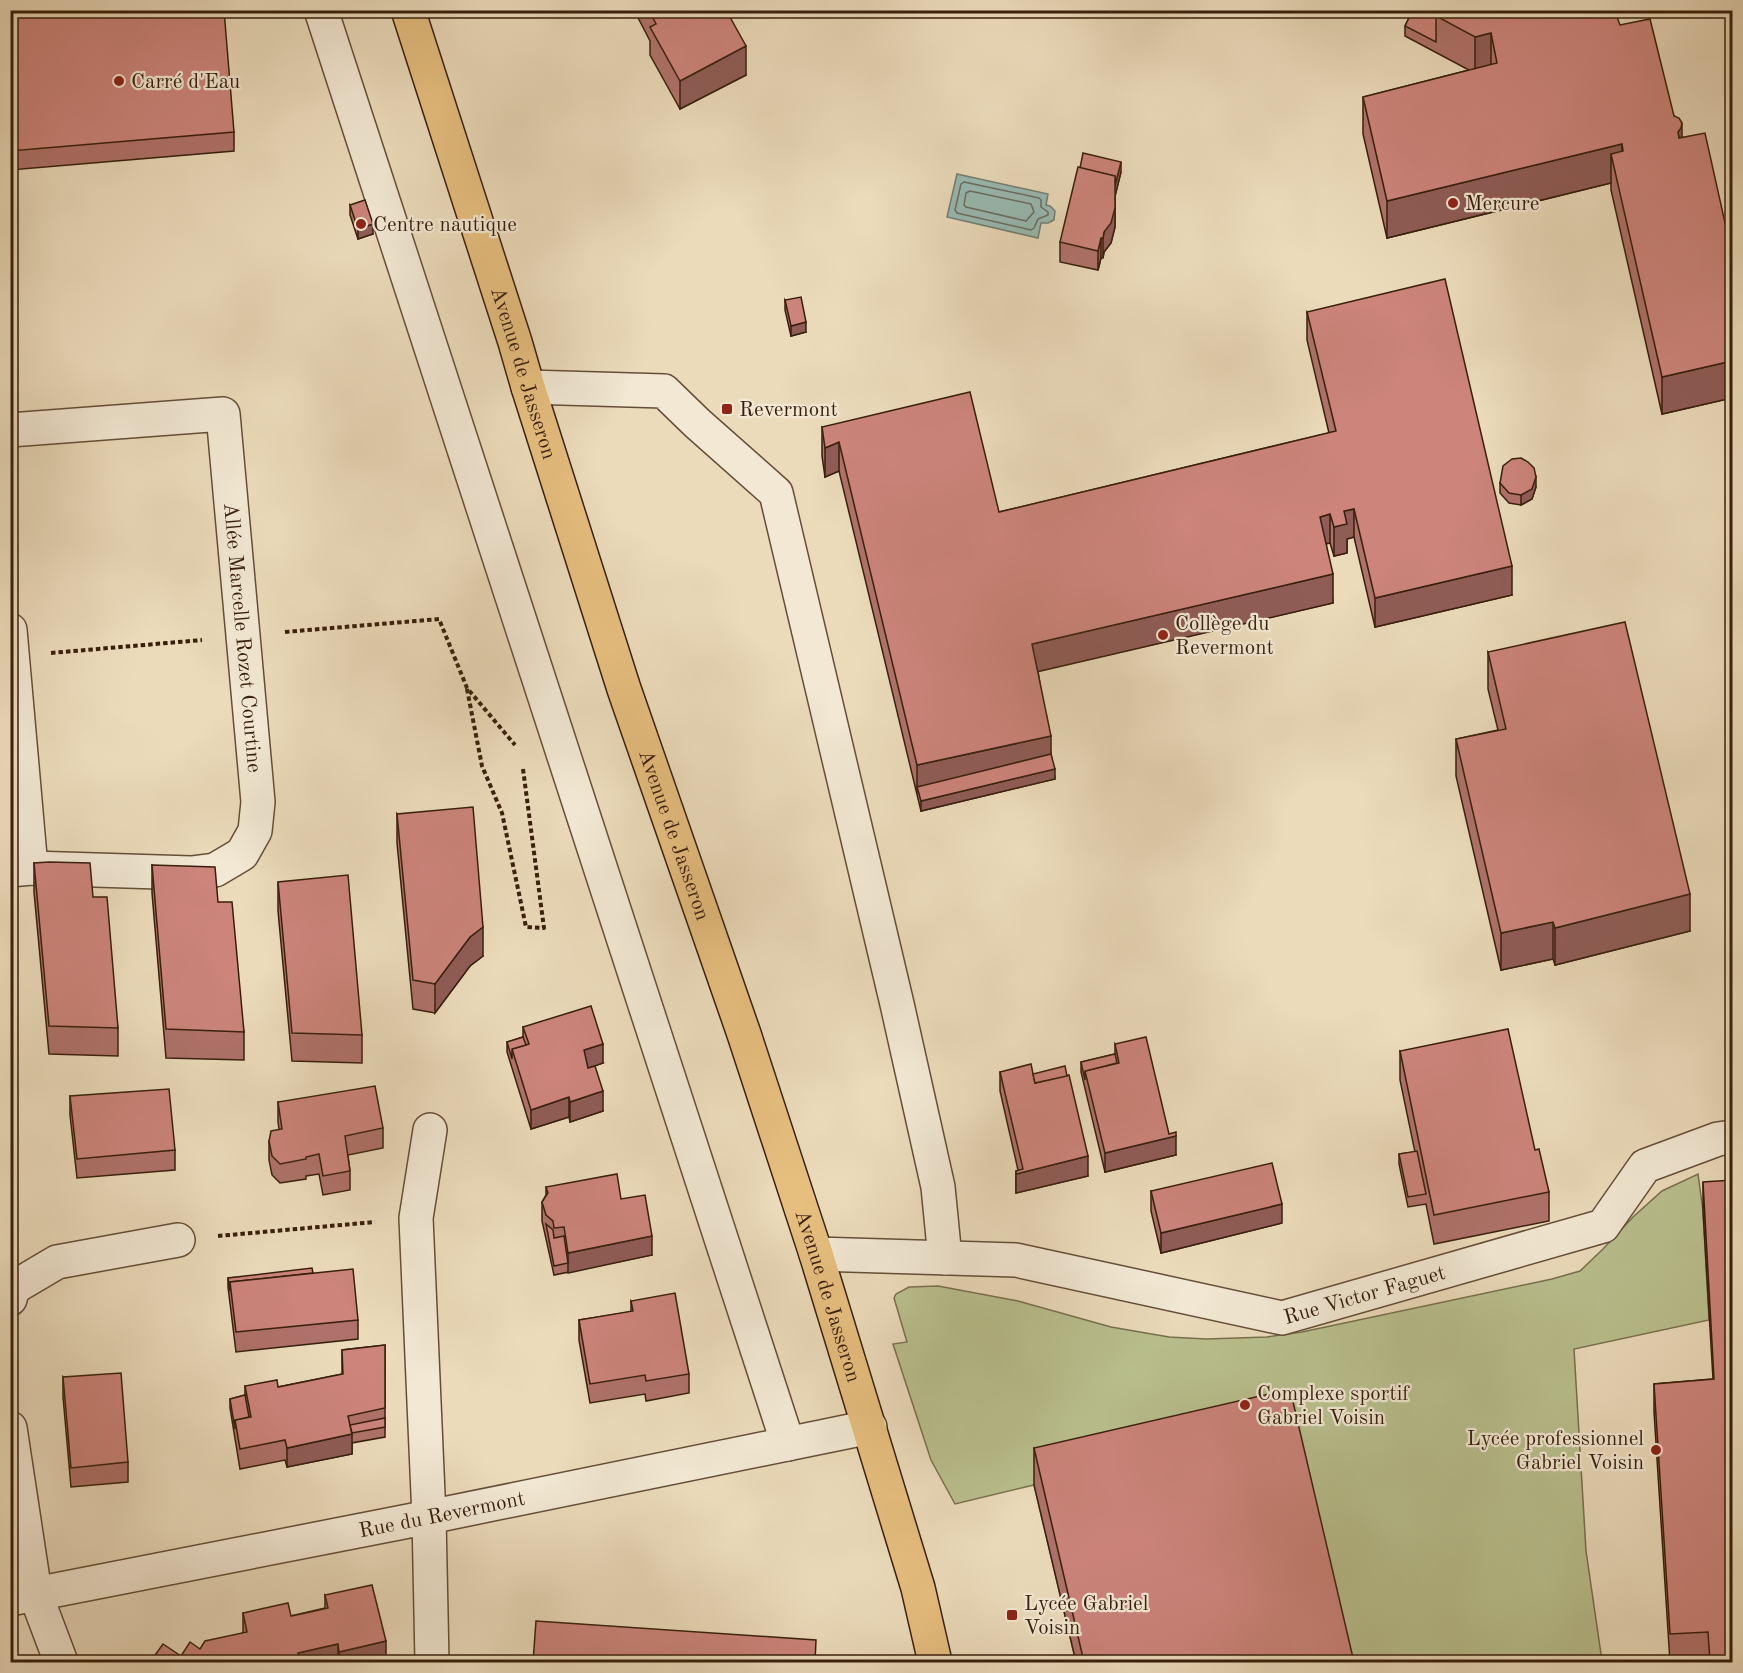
<svg xmlns="http://www.w3.org/2000/svg" width="1743" height="1673" viewBox="0 0 1743 1673" font-family="'Old Standard TT',serif">
	<style>
		.green { fill: #b9c08e; stroke: #78704e; stroke-width: 1.5 }
		.water { fill: #98bbb3; stroke: #727d71; stroke-width: 1.5 }
		.lines { fill: none; stroke-linecap: round; stroke-linejoin: round }
		.shore { stroke: #686d60; stroke-width: 1.5 }
		.minor-casing { stroke: #654e38; stroke-width: 36 }
		.major-casing { stroke: #381f0d; stroke-width: 36 }
		.path { stroke: #381f0d; stroke-width: 4; stroke-dasharray: 4.5 3; stroke-linecap: butt }
		.minor { stroke: #f2e8d3; stroke-width: 33 }
		.major { stroke: #e6be7e; stroke-width: 33 }
		.wall { fill: #af726a; stroke: #381f0d; stroke-width: 1.5 }
		.shaded-wall { fill: #8f5c56; stroke: #381f0d; stroke-width: 1.5 }
		.building { fill: #cc847b; stroke: #381f0d; stroke-width: 1.5 }
		.poi-dot { fill: #8f2418; stroke: #f2e8d3; stroke-width: 2 }
		.labels { text-anchor: middle; stroke-width: 4.5; stroke-linejoin: round; paint-order: stroke }
		.poi-label { font-size: 21px; fill: #381f0d; stroke: #f2e8d3; text-anchor: start }
		.street-label { font-size: 21px; fill: #381f0d; stroke: #f2e8d3 }
	</style>
	<rect width="100%" height="100%" fill="#ebdbbb"/>
	<filter id="stains"><feTurbulence type="fractalNoise" baseFrequency=".00333" numOctaves="4"/><feColorMatrix values="0 0 0 0 .2 0 0 0 0 .09 0 0 0 0 .02 0 0 0 .5 -.17"/></filter>
	<radialGradient id="worn" r=".72"><stop offset=".6" stop-color="#630" stop-opacity="0"/><stop offset="1" stop-color="#630" stop-opacity=".3"/></radialGradient>
	<path class="green" d="M 1698,1174 L 1703,1211 L 1709,1320 L 1574,1349 L 1586,1551 L 1602,1661 L 1596,1662 L 1076,1662 L 1034,1485 L 955,1504 L 931,1460 L 893,1344 L 907,1342 L 894,1298 L 896,1294 L 909,1287 L 938,1286 L 1018,1301 L 1111,1327 L 1169,1337 L 1206,1339 L 1267,1337 L 1302,1332 L 1552,1279 L 1580,1271 L 1603,1249 L 1633,1217 L 1662,1191 Z"/>
	<path class="water" d="M 957,174 L 1048,194 L 1046,205 L 1050,206 L 1055,211 L 1054,220 L 1048,223 L 1041,223 L 1038,238 L 947,217 Z"/>
	<g class="lines">
		<g class="shore">
			<path d="M 964,182 L 1039,198 L 1041,200 L 1041,207 L 1048,212 L 1048,215 L 1038,219 L 1034,228 L 1031,230 L 957,213 L 955,210 L 961,184 Z"/>
			<path d="M 970,191 L 1031,204 L 1034,212 L 1026,221 L 966,207 L 964,205 L 966,193 Z"/>
		</g>
		<defs>
			<g id="minor">
				<path d="M 321,10 L 788,1444"/>
				<path d="M 528,387 L 664,391 L 697,423 L 776,493 L 897,1004 L 938,1187 L 945,1258"/>
				<path id="s1" d="M 10,430 L 223,414 L 258,802 L 255,831 L 242,854 L 215,870 L 191,873 L 31,868 L 10,870"/>
				<path d="M 10,630 L 31,868"/>
				<path d="M 430,1130 L 416,1218 L 429,1517 L 432,1662"/>
				<path id="s2" d="M 816,1254 L 1016,1260 L 1282,1318 L 1603,1226 L 1645,1166 L 1718,1139 L 1732,1137"/>
				<path d="M 10,1299 L 13,1288 L 57,1262 L 178,1240"/>
				<path d="M 10,1428 L 35,1593 L 61,1662"/>
				<path id="s3" d="M 10,1599 L 429,1517 L 870,1427"/>
			</g>
			<g id="major">
				<path id="s4" d="M 408,10 L 515,342 L 528,387 L 624,689 L 744,1034 L 816,1254 L 918,1588 L 935,1662"/>
			</g>
		</defs>
		<use href="#minor" class="minor-casing"/>
		<use href="#major" class="major-casing"/>
		<g class="path">
			<path d="M 285,632 L 439,619 L 467,688 L 515,745"/>
			<path d="M 51,653 L 202,640"/>
			<path d="M 467,689 L 482,766 L 502,813 L 526,927 L 544,928 L 523,769"/>
			<path d="M 218,1236 L 375,1222"/>
		</g>
		<use href="#minor" class="minor"/>
		<use href="#major" class="major"/>
	</g>
	<g class="wall">
		<path d="M 10,10 L 234,132 L 234,151 L 10,170 Z"/>
		<path d="M 634,10 L 726,10 L 746,75 L 680,109 L 650,55 L 650,41 Z"/>
		<path d="M 1413,10 L 1620,25 L 1674,116 L 1682,138 L 1732,254 L 1732,398 L 1662,414 L 1611,190 L 1611,183 L 1387,238 L 1363,134 L 1363,97 L 1469,70 L 1405,36 L 1405,26 Z"/>
		<path d="M 1121,172 L 1115,196 L 1115,227 L 1111,243 L 1104,252 L 1103,258 L 1101,258 L 1098,270 L 1060,262 L 1060,242 Z"/>
		<path d="M 350,205 L 373,234 L 358,239 L 350,215 Z"/>
		<path d="M 785,300 L 806,332 L 791,336 L 785,310 Z"/>
		<path d="M 1307,312 L 1512,595 L 1375,627 L 1354,537 L 1347,539 L 1347,553 L 1334,556 L 1330,543 L 1326,544 L 1333,603 L 1038,671 L 1055,779 L 921,811 L 839,471 L 825,477 L 822,456 L 822,427 L 999,512 L 1329,433 L 1307,340 Z"/>
		<path d="M 1500,483 L 1536,487 L 1532,499 L 1521,505 L 1509,503 L 1500,493 Z"/>
		<path d="M 1488,652 L 1690,931 L 1555,965 L 1553,959 L 1501,970 L 1456,776 L 1456,739 L 1498,730 L 1488,689 Z"/>
		<path d="M 397,814 L 483,956 L 470,966 L 435,1013 L 413,1009 L 397,843 Z"/>
		<path d="M 34,863 L 93,897 L 118,1028 L 118,1056 L 49,1054 L 34,892 Z"/>
		<path d="M 152,865 L 218,902 L 244,1032 L 244,1060 L 166,1058 L 152,893 Z"/>
		<path d="M 278,882 L 362,1035 L 362,1063 L 292,1061 L 278,911 Z"/>
		<path d="M 523,1027 L 603,1063 L 588,1068 L 603,1111 L 570,1122 L 569,1117 L 531,1129 L 507,1052 L 507,1042 L 523,1037 Z"/>
		<path d="M 1115,1044 L 1169,1134 L 1176,1155 L 1105,1172 L 1081,1072 L 1081,1062 L 1115,1054 Z"/>
		<path d="M 1400,1051 L 1535,1150 L 1549,1192 L 1549,1221 L 1434,1244 L 1426,1204 L 1408,1207 L 1399,1164 L 1399,1154 L 1415,1152 L 1400,1080 Z"/>
		<path d="M 1000,1072 L 1033,1074 L 1088,1176 L 1016,1193 L 1016,1171 L 1018,1170 L 1000,1091 Z"/>
		<path d="M 70,1096 L 175,1150 L 175,1170 L 77,1178 L 70,1115 Z"/>
		<path d="M 278,1102 L 383,1128 L 383,1148 L 348,1155 L 350,1171 L 350,1190 L 323,1195 L 319,1174 L 306,1176 L 306,1179 L 280,1183 L 272,1175 L 269,1160 L 269,1141 L 279,1129 L 278,1122 Z"/>
		<path d="M 1703,1182 L 1732,1662 L 1708,1662 L 1708,1661 L 1670,1662 L 1654,1412 L 1654,1384 L 1713,1379 L 1703,1211 Z"/>
		<path d="M 546,1187 L 621,1199 L 652,1255 L 554,1275 L 542,1221 L 542,1202 L 546,1195 Z"/>
		<path d="M 1151,1191 L 1282,1223 L 1161,1253 L 1151,1211 Z"/>
		<path d="M 313,1273 L 358,1320 L 358,1339 L 236,1352 L 228,1287 L 228,1278 Z"/>
		<path d="M 631,1301 L 689,1374 L 689,1393 L 646,1401 L 645,1394 L 590,1403 L 579,1340 L 579,1320 L 631,1312 Z"/>
		<path d="M 385,1345 L 385,1437 L 352,1443 L 352,1454 L 287,1467 L 285,1460 L 240,1469 L 230,1408 L 230,1399 L 245,1395 L 245,1386 L 278,1387 L 342,1374 L 342,1350 Z"/>
		<path d="M 63,1377 L 128,1462 L 128,1482 L 71,1487 L 63,1397 Z"/>
		<path d="M 1034,1448 L 1354,1662 L 1076,1662 L 1034,1485 Z"/>
		<path d="M 325,1595 L 386,1661 L 379,1662 L 150,1662 L 181,1656 L 243,1633 L 243,1613 L 291,1616 L 325,1608 Z"/>
	</g>
	<g class="shaded-wall">
		<path d="M 1491,33 L 1491,70 L 1475,73 L 1475,37 Z"/>
		<path d="M 746,46 L 746,75 L 680,109 L 680,81 Z"/>
		<path d="M 1682,123 L 1682,160 L 1678,132 Z"/>
		<path d="M 1622,144 L 1622,180 L 1611,154 L 1611,183 L 1387,238 L 1387,201 Z"/>
		<path d="M 1121,162 L 1121,172 L 1115,196 L 1115,227 L 1111,243 L 1104,252 L 1103,258 L 1103,238 L 1115,176 Z"/>
		<path d="M 373,224 L 373,234 L 358,239 L 358,229 Z"/>
		<path d="M 1101,238 L 1101,258 L 1098,270 L 1098,251 Z"/>
		<path d="M 806,322 L 806,332 L 791,336 L 791,326 Z"/>
		<path d="M 1732,361 L 1732,398 L 1662,414 L 1662,377 Z"/>
		<path d="M 839,442 L 839,471 L 825,477 L 825,448 Z"/>
		<path d="M 1536,477 L 1536,487 L 1532,499 L 1521,505 L 1521,495 Z"/>
		<path d="M 1354,509 L 1354,537 L 1347,539 L 1347,553 L 1334,556 L 1334,527 L 1344,511 Z"/>
		<path d="M 1330,514 L 1330,543 L 1320,545 L 1320,517 Z"/>
		<path d="M 1512,566 L 1512,595 L 1375,627 L 1375,598 Z"/>
		<path d="M 1333,574 L 1333,603 L 1032,673 L 1032,644 Z"/>
		<path d="M 1051,736 L 1051,764 L 917,787 L 917,793 L 917,765 Z"/>
		<path d="M 1055,769 L 1055,779 L 921,811 L 921,801 Z"/>
		<path d="M 1690,894 L 1690,931 L 1555,965 L 1555,928 Z"/>
		<path d="M 1553,922 L 1553,959 L 1501,970 L 1501,933 Z"/>
		<path d="M 483,927 L 483,956 L 470,966 L 435,1013 L 435,984 L 470,937 Z"/>
		<path d="M 603,1044 L 603,1063 L 584,1070 L 584,1050 Z"/>
		<path d="M 603,1091 L 603,1111 L 570,1122 L 570,1102 Z"/>
		<path d="M 569,1097 L 569,1117 L 531,1129 L 531,1110 Z"/>
		<path d="M 1176,1136 L 1176,1155 L 1105,1172 L 1105,1153 Z"/>
		<path d="M 1088,1156 L 1088,1176 L 1016,1193 L 1016,1174 Z"/>
		<path d="M 1282,1204 L 1282,1223 L 1161,1253 L 1161,1233 Z"/>
		<path d="M 652,1236 L 652,1255 L 568,1273 L 568,1253 Z"/>
		<path d="M 352,1434 L 352,1454 L 287,1467 L 287,1448 Z"/>
		<path d="M 386,1641 L 386,1661 L 379,1662 L 339,1662 L 339,1652 Z"/>
		<path d="M 338,1644 L 338,1662 L 290,1662 L 298,1653 Z"/>
	</g>
	<g class="building">
		<path d="M 10,10 L 224,10 L 234,132 L 10,151 Z"/>
		<path d="M 649,10 L 726,10 L 746,46 L 680,81 L 650,27 L 656,24 Z"/>
		<path d="M 1413,10 L 1439,10 L 1436,16 L 1436,42 L 1405,26 Z"/>
		<path d="M 1439,10 L 1609,10 L 1612,11 L 1617,17 L 1620,25 L 1650,19 L 1674,116 L 1679,118 L 1682,123 L 1681,128 L 1678,132 L 1679,138 L 1705,133 L 1732,254 L 1732,361 L 1662,377 L 1611,154 L 1623,151 L 1622,144 L 1387,201 L 1363,97 L 1497,63 L 1491,33 L 1475,37 L 1436,16 Z"/>
		<path d="M 1083,153 L 1121,162 L 1115,186 L 1115,176 L 1080,168 Z"/>
		<path d="M 1078,167 L 1115,176 L 1115,208 L 1111,223 L 1104,232 L 1103,238 L 1101,238 L 1098,251 L 1060,242 Z"/>
		<path d="M 365,200 L 373,224 L 358,229 L 350,205 Z"/>
		<path d="M 1445,279 L 1512,566 L 1375,598 L 1354,509 L 1344,511 L 1347,524 L 1334,527 L 1330,514 L 1320,517 L 1333,574 L 1032,644 L 1051,736 L 917,765 L 839,442 L 825,448 L 822,427 L 970,392 L 999,512 L 1336,431 L 1307,312 Z"/>
		<path d="M 801,297 L 806,322 L 791,326 L 785,300 Z"/>
		<path d="M 1521,458 L 1528,462 L 1534,468 L 1536,477 L 1532,489 L 1521,495 L 1509,493 L 1500,483 L 1503,466 L 1512,459 Z"/>
		<path d="M 1625,622 L 1690,894 L 1555,928 L 1553,922 L 1501,933 L 1456,739 L 1506,729 L 1488,652 Z"/>
		<path d="M 1051,754 L 1055,769 L 921,801 L 917,787 Z"/>
		<path d="M 473,807 L 483,927 L 470,937 L 435,984 L 413,980 L 397,814 Z"/>
		<path d="M 49,862 L 90,863 L 93,897 L 107,897 L 118,1028 L 49,1026 L 34,863 Z"/>
		<path d="M 152,865 L 215,867 L 218,902 L 232,902 L 244,1032 L 166,1029 Z"/>
		<path d="M 348,875 L 362,1035 L 292,1033 L 278,882 Z"/>
		<path d="M 591,1006 L 603,1044 L 584,1050 L 588,1068 L 595,1066 L 603,1091 L 570,1102 L 569,1097 L 531,1110 L 512,1049 L 529,1044 L 523,1027 Z"/>
		<path d="M 1508,1029 L 1535,1150 L 1539,1149 L 1549,1192 L 1434,1215 L 1400,1051 Z"/>
		<path d="M 523,1037 L 526,1045 L 512,1049 L 512,1059 L 507,1042 Z"/>
		<path d="M 1146,1037 L 1169,1134 L 1176,1132 L 1176,1136 L 1105,1153 L 1085,1071 L 1119,1063 L 1115,1044 Z"/>
		<path d="M 1115,1054 L 1117,1063 L 1085,1071 L 1085,1080 L 1081,1062 Z"/>
		<path d="M 1031,1064 L 1035,1083 L 1069,1075 L 1088,1156 L 1016,1174 L 1016,1171 L 1023,1169 L 1000,1072 Z"/>
		<path d="M 1065,1066 L 1067,1076 L 1035,1083 L 1033,1074 Z"/>
		<path d="M 375,1086 L 383,1128 L 345,1136 L 350,1171 L 323,1176 L 319,1154 L 306,1157 L 306,1159 L 280,1164 L 272,1156 L 269,1141 L 271,1131 L 282,1129 L 278,1102 Z"/>
		<path d="M 169,1089 L 175,1150 L 77,1159 L 70,1096 Z"/>
		<path d="M 1417,1151 L 1426,1194 L 1408,1197 L 1399,1154 Z"/>
		<path d="M 1272,1163 L 1282,1204 L 1161,1233 L 1151,1191 Z"/>
		<path d="M 617,1174 L 621,1199 L 645,1195 L 652,1236 L 568,1253 L 564,1227 L 554,1228 L 553,1221 L 546,1215 L 542,1202 L 548,1193 L 546,1187 Z"/>
		<path d="M 1732,1180 L 1732,1662 L 1710,1662 L 1708,1632 L 1670,1634 L 1654,1384 L 1714,1379 L 1703,1182 Z"/>
		<path d="M 546,1224 L 553,1230 L 554,1238 L 564,1236 L 568,1263 L 554,1266 Z"/>
		<path d="M 312,1268 L 313,1273 L 230,1282 L 230,1291 L 228,1278 Z"/>
		<path d="M 353,1269 L 358,1320 L 236,1332 L 230,1282 Z"/>
		<path d="M 675,1293 L 689,1374 L 646,1381 L 645,1375 L 590,1384 L 579,1320 L 633,1311 L 631,1301 Z"/>
		<path d="M 385,1345 L 385,1408 L 348,1416 L 352,1434 L 287,1448 L 285,1440 L 240,1449 L 235,1420 L 251,1417 L 245,1386 L 277,1380 L 278,1387 L 343,1374 L 342,1350 Z"/>
		<path d="M 121,1373 L 128,1462 L 71,1468 L 63,1377 Z"/>
		<path d="M 1290,1389 L 1354,1662 L 1084,1662 L 1034,1448 Z"/>
		<path d="M 245,1395 L 249,1417 L 235,1420 L 235,1429 L 230,1399 Z"/>
		<path d="M 385,1418 L 385,1427 L 352,1433 L 350,1425 Z"/>
		<path d="M 372,1585 L 386,1641 L 339,1652 L 338,1644 L 324,1647 L 298,1653 L 300,1660 L 290,1662 L 150,1662 L 163,1644 L 181,1656 L 190,1642 L 200,1649 L 205,1641 L 247,1632 L 243,1613 L 288,1603 L 291,1616 L 315,1611 L 328,1608 L 325,1595 Z"/>
		<path d="M 536,1621 L 816,1640 L 815,1662 L 533,1662 Z"/>
	</g>
	<g class="poi-dot">
		<circle cx="119" cy="81" r="6"/>
		<circle cx="1453" cy="203" r="6"/>
		<circle cx="361" cy="224" r="6"/>
		<rect x="721" y="403" width="12" height="12" rx="3"/>
		<circle cx="1163" cy="635" r="6"/>
		<circle cx="1245" cy="1405" r="6"/>
		<circle cx="1656" cy="1450" r="6"/>
		<rect x="1006" y="1609" width="12" height="12" rx="3"/>
	</g>
	<g class="labels">
		<g class="poi-label">
			<text x="131" y="88">Carré d'Eau</text>
			<text x="1465" y="210">Mercure</text>
			<text x="373" y="231">Centre nautique</text>
			<text x="739" y="416">Revermont</text>
			<text x="1175" y="630">Collège du<tspan x="1175" dy="24">Revermont</tspan></text>
			<text x="1257" y="1400">Complexe sportif<tspan x="1257" dy="24">Gabriel Voisin</tspan></text>
			<text x="1644" y="1445" text-anchor="end">Lycée professionnel<tspan x="1644" dy="24">Gabriel Voisin</tspan></text>
			<text x="1024" y="1610">Lycée Gabriel<tspan x="1024" dy="24">Voisin</tspan></text>
		</g>
		<g class="street-label">
			<text dy="7" stroke="none"><textPath href="#s4" startOffset="381">Avenue de Jasseron</textPath></text>
			<text dy="7" stroke="none"><textPath href="#s1" startOffset="438">Allée Marcelle Rozet Courtine</textPath></text>
			<text dy="7" stroke="none"><textPath href="#s4" startOffset="867">Avenue de Jasseron</textPath></text>
			<text dy="7" stroke="none"><textPath href="#s2" startOffset="558">Rue Victor Faguet</textPath></text>
			<text dy="7" stroke="none"><textPath href="#s4" startOffset="1353">Avenue de Jasseron</textPath></text>
			<text dy="7" stroke="none"><textPath href="#s3" startOffset="440">Rue du Revermont</textPath></text>
		</g>
	</g>
	<rect width="1743" height="1673" fill="none" stroke="#ebdbbb" stroke-width="36"/>
	<rect x="12" y="12" width="1719" height="1649" fill="none" stroke="#381f0d" stroke-width="3"/>
	<rect x="18" y="18" width="1707" height="1637" fill="none" stroke="#381f0d" stroke-width="1.5"/>
	<rect width="100%" height="100%" filter="url(#stains)"/>
	<rect width="100%" height="100%" fill="url(#worn)"/>
</svg>
